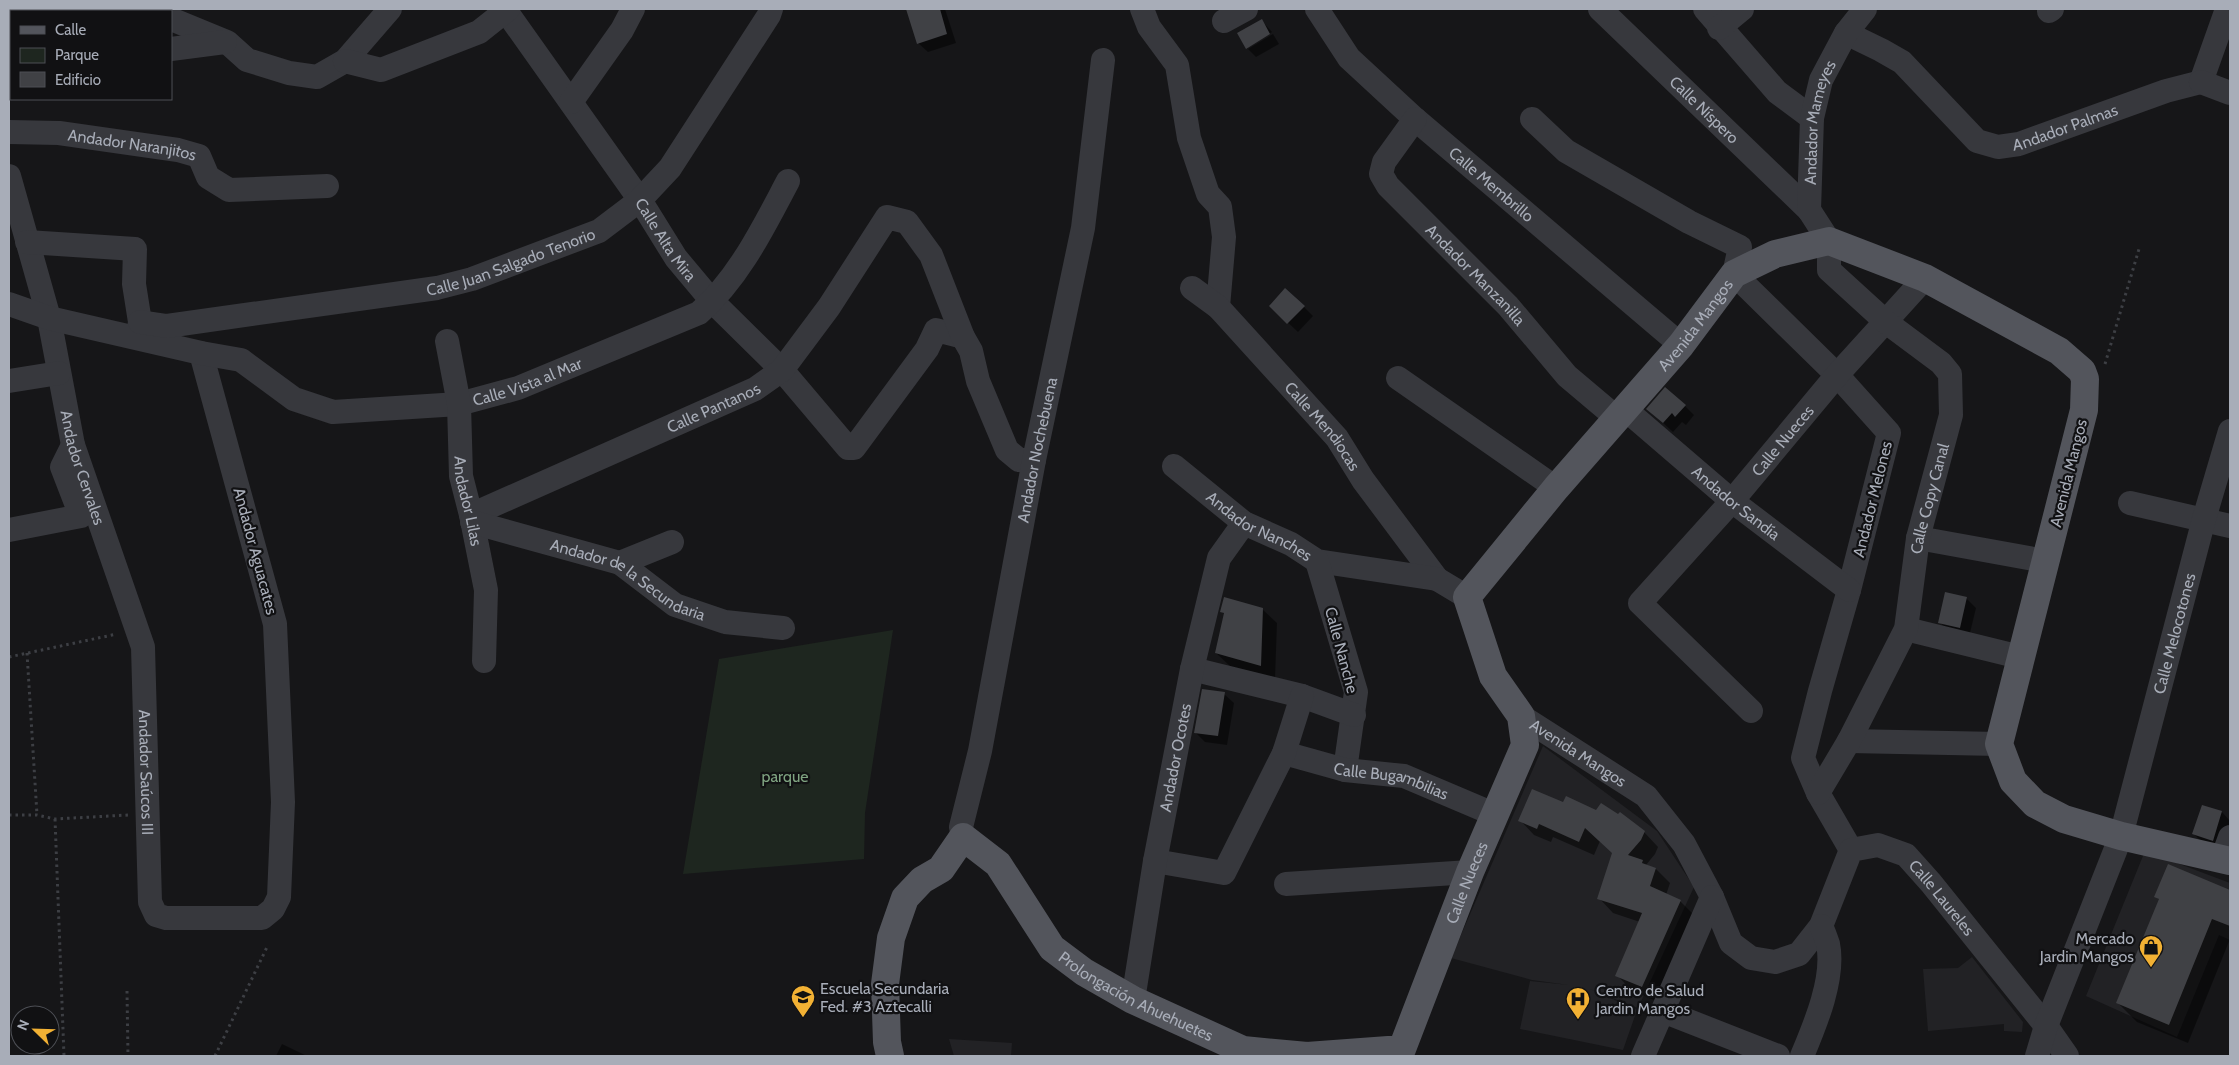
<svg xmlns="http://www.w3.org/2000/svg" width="2239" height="1065" font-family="Cabin,sans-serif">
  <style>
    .built { fill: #222225 }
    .green { fill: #1e261f }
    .shadow { fill: #0007 }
    .building { fill: #404145 }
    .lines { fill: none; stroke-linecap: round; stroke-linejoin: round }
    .path { stroke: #3d3f44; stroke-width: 3; stroke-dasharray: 2.5 4; stroke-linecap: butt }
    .minor { stroke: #37383d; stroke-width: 24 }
    .major { stroke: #53555c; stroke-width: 28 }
    .labels { text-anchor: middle; stroke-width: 4.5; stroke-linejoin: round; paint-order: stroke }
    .street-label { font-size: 16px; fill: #a8adb8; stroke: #111113 }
    .park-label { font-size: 16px; fill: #7fa381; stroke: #111113 }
    .poi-label { font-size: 16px; fill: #a8adb8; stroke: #111113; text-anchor: start }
  </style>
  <rect width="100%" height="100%" fill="#161618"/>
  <path class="built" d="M1543 746 1657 831 1694 887 1638 1008 1590 989 1637 1010 1623 1050 1520 1029 1530 981 1569 985 1532 980 1451 958Z
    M2145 851 2230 883V940L2219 935 2177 1037 2086 996Z
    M1972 957 2023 1022 2022 1032 2004 1031V1024L1928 1031 1923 969 1958 968Z
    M949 1039 1012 1043 1011 1056H954Z"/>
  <path class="green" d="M893 630 865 813 864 859 683 874 719 659Z"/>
  <path class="shadow" d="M907 9H945L956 43 928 52 918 43Z
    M1262 21 1272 32 1248 46V49L1239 34Z
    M1273 34 1279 44 1256 57 1248 49Z
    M1270 306 1304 307 1313 316 1298 332Z
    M1685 406 1694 415 1686 425 1682 422 1673 432 1648 409Z
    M1966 598 1976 608 1969 637 1949 632 1940 622Z
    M1262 609 1277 623 1275 679 1231 667 1216 653 1225 615 1222 611Z
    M1224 694 1234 703 1227 745 1205 742 1195 732Z
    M1564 804 1644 832 1658 847 1655 854 1646 865 1656 869 1670 883 1666 895 1680 901 1694 915 1656 1001 1631 990 1617 975 1640 922 1613 913 1599 898 1614 853 1600 841 1594 855 1553 837 1551 842 1534 835 1520 820Z
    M2222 812 2230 821 2222 849 2203 843 2193 833Z
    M2168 866 2230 891V939L2188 1043 2137 1022 2118 1003 2160 900 2156 897Z
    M282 1044 307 1056H276Z"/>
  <path class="building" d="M906 9H940L947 34 917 44Z
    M1262 19 1270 34 1246 49 1237 33Z
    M1285 288 1305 306 1287 324 1269 306Z
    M1665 387 1686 405 1675 417 1672 413 1663 423 1646 409Z
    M1945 592 1967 597 1960 628 1938 623Z
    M1224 597 1263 608 1261 666 1215 653 1224 613 1220 612Z
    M1202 689 1225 692 1218 736 1194 733Z
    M1532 789 1563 802 1566 796 1596 810 1601 803 1618 814 1620 812 1645 831 1641 840 1628 855 1643 860 1642 863 1656 868 1650 886 1681 900 1642 987 1615 976 1642 913 1597 899 1612 853 1585 828 1579 842 1539 824 1537 829 1518 821Z
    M2202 805 2222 811 2213 841 2192 834Z
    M2168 864 2230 890V926L2212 919 2169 1025 2116 1003 2159 899 2154 897Z"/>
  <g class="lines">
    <path class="path" d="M2105 364 2139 249
      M27 653 37 815
      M9 657 117 634
      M9 815H37L55 819 128 815
      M55 819 64 1056
      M127 991 128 1056
      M215 1056 268 945"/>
    <g class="minor">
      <path d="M145 9 151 11"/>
      <path d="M1142 9 1149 27 1177 65 1189 138 1208 194 1220 207 1224 237 1218 307"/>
      <path id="s1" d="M1317 9 1349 58 1415 119 1681 345"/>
      <path id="s2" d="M1600 9 1809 210"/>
      <path d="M1705 9 1777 92 1812 118"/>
      <path id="s3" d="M506 11 640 200 676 258 712 301 782 370 848 448H854L927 349 936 330 963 337"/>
      <path d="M2049 11 2052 9"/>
      <path d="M171 19 227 42 247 60 289 73 317 77 345 61 390 9"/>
      <path d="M1224 21 1246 9"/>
      <path d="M1719 28 1742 9"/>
      <path id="s4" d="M1846 33 1881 50 1902 62 1977 141 1998 147 2019 144 2166 91 2201 82"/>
      <path d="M171 49 225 42"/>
      <path d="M9 54H11"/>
      <path d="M345 61 381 70 479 32 508 9"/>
      <path d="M2201 82 2227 9"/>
      <path d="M2201 82 2230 93"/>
      <path d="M571 102 622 30 633 9"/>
      <path id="s5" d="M1415 119 1384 162 1381 174 1388 186 1508 306 1567 376 1618 419"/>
      <path d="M1532 119 1566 151 1689 222 1740 247 1734 274 1837 375 1889 433 1849 590 1820 691 1803 758 1818 793 1851 850"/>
      <path id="s6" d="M9 132 59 133 178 150 199 156 208 177 229 190 327 186"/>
      <path id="s7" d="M9 176 49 318 73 445 143 647 150 902 156 915 166 918H262L273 909 279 897 283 802 275 624 201 353"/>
      <path d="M27 242 135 249 134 284 140 322 138 336"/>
      <path id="s8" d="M1192 288 1218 307 1337 438 1363 480 1437 579"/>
      <path id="s9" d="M9 304 49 318 201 353 241 360 294 399 333 412 459 404 518 388 699 313C739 278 763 228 788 181"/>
      <path id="s10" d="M140 322 167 326 437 288 472 279 599 231 640 200 670 168 769 15 771 9"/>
      <path id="s11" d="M447 341 459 404 461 476 471 515 486 590 484 661"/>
      <path d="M1398 378 1556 488"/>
      <path d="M9 381 59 373"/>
      <path id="s12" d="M1626 410 1732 501 1849 590"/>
      <path id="s13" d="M1174 466 1244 523 1291 544 1317 561 1437 579 1467 597"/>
      <path d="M2130 503 2230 526"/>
      <path id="s14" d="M471 515 755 389 782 370 829 307 887 217 907 222 931 255 963 337 971 351 978 381 1007 450 1019 460H1034"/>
      <path id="s15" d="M472 522 620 563 675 605 725 622 783 628"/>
      <path d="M9 530 81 516 62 467 73 445"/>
      <path d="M1918 538 2045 561"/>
      <path d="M1317 561 1356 692 1345 770"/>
      <path d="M620 563 672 542"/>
      <path d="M1906 629 2020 657"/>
      <path d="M1192 669 1302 696 1354 715"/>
      <path id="s16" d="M1751 711 1640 603 1732 501 1837 375 1925 278"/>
      <path id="s17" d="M1521 716 1646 796 1684 844 1712 897 1731 943 1751 958 1775 962 1799 954 1821 926 1851 850 1878 845 1906 855 1931 883 2046 1026 2067 1056"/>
      <path d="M1849 741 1999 744"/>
      <path id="s18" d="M1284 753 1345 770 1404 776 1496 815"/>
      <path id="s19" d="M1818 793 1849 741 1906 629 1918 538 1951 415 1950 374 1941 363 1886 322 1829 270V241L1809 210 1812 118 1821 80 1846 33 1865 9"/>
      <path id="s20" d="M963 837 961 827 980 751 1034 460 1083 228 1103 60"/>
      <path d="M2222 859 2230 837"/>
      <path d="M1155 861 1224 873 1284 753 1302 696"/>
      <path d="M1286 884 1470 872"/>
      <path id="s21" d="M1133 1000 1155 861 1192 669 1219 558 1244 523"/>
      <path d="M1663 1011 1778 1056"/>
      <path d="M1643 1056 1712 897"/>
      <path d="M1802 1056C1815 1025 1835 978 1828 944 1826 938 1824 932 1821 926"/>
      <path id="s22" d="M2037 1056 2046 1026 2121 836 2204 519 2230 431"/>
    </g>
    <path class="major" id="s23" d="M890 1056 887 1042 885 984 891 938 905 898 922 880 941 869 963 837 998 864 1052 948 1084 972 1133 1000 1243 1050 1307 1056 1402 1049 1470 872 1525 745 1521 716 1493 676 1467 597 1556 488 1681 345 1734 274 1775 254 1829 241 1925 278 2059 351 2082 371 2085 379 2084 410 1999 744 2013 781 2035 804 2064 819 2121 836 2230 861"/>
  </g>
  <defs>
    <g id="shop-pin" transform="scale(1.25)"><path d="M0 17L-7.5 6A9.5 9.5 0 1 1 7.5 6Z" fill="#f2b134" stroke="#111113"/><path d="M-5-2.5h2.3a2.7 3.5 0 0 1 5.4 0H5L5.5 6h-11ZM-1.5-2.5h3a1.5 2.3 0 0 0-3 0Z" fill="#111"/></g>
    <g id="school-pin" transform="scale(1.25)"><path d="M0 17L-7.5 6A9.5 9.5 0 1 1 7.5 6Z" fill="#f2b134" stroke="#111113"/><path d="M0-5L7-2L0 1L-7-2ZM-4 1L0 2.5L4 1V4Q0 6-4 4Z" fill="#111"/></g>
    <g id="hospital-pin" transform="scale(1.25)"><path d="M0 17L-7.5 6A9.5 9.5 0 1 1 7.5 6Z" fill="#f2b134" stroke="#111113"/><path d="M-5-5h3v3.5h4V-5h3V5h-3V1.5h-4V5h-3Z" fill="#111"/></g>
  </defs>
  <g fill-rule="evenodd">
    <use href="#shop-pin" x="2151" y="947"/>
    <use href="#school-pin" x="803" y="997"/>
    <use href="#hospital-pin" x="1578" y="999"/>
  </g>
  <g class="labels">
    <g class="street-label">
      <text dy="6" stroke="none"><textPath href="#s2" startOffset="145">Calle Níspero</textPath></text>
      <text dy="6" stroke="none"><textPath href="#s19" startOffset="761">Andador Mameyes</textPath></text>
      <text dy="6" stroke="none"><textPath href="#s4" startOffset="264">Andador Palmas</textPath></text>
      <text dy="6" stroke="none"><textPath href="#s6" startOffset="124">Andador Naranjitos</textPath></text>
      <text dy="6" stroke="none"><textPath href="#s1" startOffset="249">Calle Membrillo</textPath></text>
      <text dy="6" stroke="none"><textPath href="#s3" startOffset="279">Calle Alta Mira</textPath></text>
      <text dy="6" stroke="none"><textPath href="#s10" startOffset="378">Calle Juan Salgado Tenorio</textPath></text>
      <text dy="6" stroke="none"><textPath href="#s5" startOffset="204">Andador Manzanilla</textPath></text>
      <text dy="6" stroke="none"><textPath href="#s23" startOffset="1612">Avenida Mangos</textPath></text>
      <text dy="6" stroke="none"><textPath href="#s9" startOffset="544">Calle Vista al Mar</textPath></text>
      <text dy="6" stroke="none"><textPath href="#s14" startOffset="265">Calle Pantanos</textPath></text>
      <text dy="6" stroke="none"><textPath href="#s8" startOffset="191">Calle Mendiocas</textPath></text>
      <text dy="6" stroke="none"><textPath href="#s16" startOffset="371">Calle Nueces</textPath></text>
      <text dy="6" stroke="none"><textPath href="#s20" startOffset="395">Andador Nochebuena</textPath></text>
      <text dy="6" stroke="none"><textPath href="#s7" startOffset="301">Andador Cervales</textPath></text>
      <text transform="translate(2068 473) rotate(-76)" y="6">Avenida Mangos</text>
      <text transform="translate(1872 499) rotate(-76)" y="6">Andador Melones</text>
      <text dy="6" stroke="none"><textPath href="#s19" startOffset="319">Calle Copy Canal</textPath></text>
      <text dy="6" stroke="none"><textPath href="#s11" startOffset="162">Andador Lilas</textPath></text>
      <text dy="6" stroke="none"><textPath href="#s12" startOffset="144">Andador Sandía</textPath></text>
      <text dy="6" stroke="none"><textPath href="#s13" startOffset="105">Andador Nanches</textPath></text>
      <text transform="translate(256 551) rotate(75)" y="6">Andador Aguacates</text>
      <text dy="6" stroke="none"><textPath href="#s15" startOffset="168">Andador de la Secundaria</textPath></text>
      <text dy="6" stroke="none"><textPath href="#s22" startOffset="445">Calle Melocotones</textPath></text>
      <text transform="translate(1342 650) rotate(75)" y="6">Calle Nanche</text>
      <text dy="6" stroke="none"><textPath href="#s17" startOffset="68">Avenida Mangos</textPath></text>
      <text dy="6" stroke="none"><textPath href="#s21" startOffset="246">Andador Ocotes</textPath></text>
      <text dy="6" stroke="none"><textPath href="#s7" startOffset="616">Andador Saúcos III</textPath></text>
      <text dy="6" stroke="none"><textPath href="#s18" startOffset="111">Calle Bugambilias</textPath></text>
      <text dy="6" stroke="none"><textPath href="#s23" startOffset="946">Calle Nueces</textPath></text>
      <text dy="6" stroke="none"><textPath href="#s17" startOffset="624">Calle Laureles</textPath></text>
      <text dy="6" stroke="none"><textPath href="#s23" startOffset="488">Prolongación Ahuehuetes</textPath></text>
    </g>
    <g class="park-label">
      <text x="785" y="782">parque</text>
    </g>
    <g class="poi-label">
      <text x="2134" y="944" text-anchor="end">Mercado<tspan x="2134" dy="18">Jardin Mangos</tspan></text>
      <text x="820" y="994">Escuela Secundaria<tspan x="820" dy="18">Fed. #3 Aztecalli</tspan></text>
      <text x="1596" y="996">Centro de Salud<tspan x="1596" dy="18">Jardin Mangos</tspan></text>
    </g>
  </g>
  <rect width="2239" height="1065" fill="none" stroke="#a8adb8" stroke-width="20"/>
  <rect x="10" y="10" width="162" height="90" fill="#111113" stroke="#4d4f55"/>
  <rect x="20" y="26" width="25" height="8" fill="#53555c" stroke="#4d4f55"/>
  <text x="55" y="35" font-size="15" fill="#a8adb8">Calle</text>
  <rect x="20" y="48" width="25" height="15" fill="#1e261f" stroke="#4d4f55"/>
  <text x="55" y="60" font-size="15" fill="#a8adb8">Parque</text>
  <rect x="20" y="72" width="25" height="15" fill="#404145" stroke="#4d4f55"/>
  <text x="55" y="85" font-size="15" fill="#a8adb8">Edificio</text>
  <g transform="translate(35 1030) rotate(293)"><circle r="24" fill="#111113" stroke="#4d4f55"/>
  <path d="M0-4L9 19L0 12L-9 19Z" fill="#f2b134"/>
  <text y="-8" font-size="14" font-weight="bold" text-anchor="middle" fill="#a8adb8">N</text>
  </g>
</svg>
